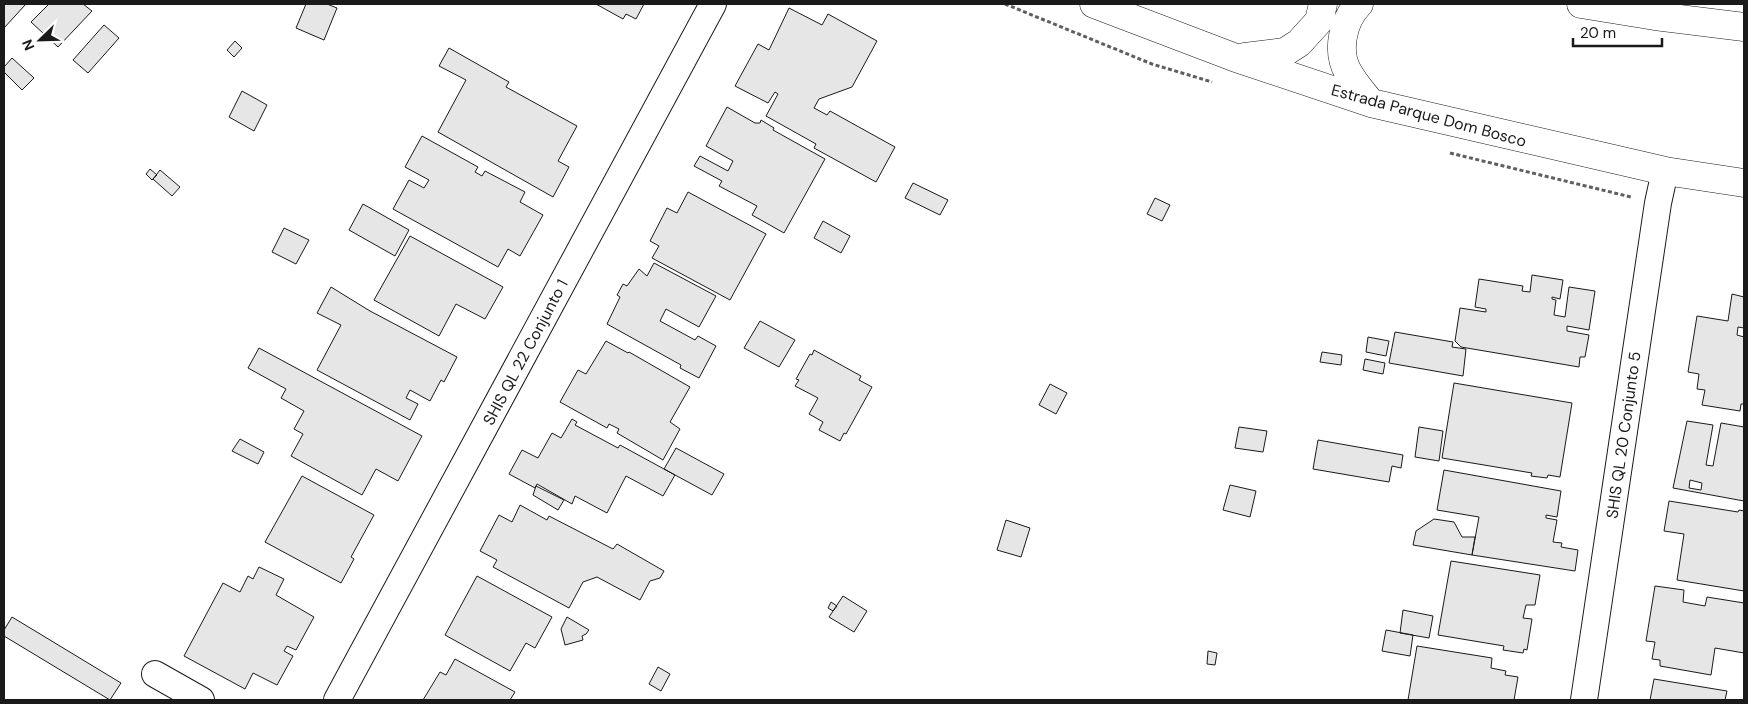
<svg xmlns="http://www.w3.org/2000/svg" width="1748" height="704" font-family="'DM Sans',sans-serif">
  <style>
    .building { fill: #e6e6e6; stroke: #1a1a1a; fill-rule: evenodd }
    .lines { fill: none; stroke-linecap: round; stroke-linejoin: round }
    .street-casing { stroke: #1a1a1a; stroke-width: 28 }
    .primary-casing { stroke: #1a1a1a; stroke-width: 29 }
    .path { stroke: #5f5f5f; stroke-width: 3; stroke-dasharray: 4 2.5; stroke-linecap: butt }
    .street { stroke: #fff; stroke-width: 26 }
    .primary { stroke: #fff; stroke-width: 28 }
    .labels { text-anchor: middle; stroke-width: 4; stroke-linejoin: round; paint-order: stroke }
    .street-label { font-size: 16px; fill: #1a1a1a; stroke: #fff }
  </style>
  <rect width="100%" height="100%" fill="#fff"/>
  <path class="building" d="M4 4H26L4 28Z
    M49 4H83L92 11 58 47 31 22Z
    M306 4H327L337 8 324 40 296 28Z
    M596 4H644L636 19 626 14 623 19Z
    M789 8 822 25 828 14 877 41 852 87 819 99 814 108 827 115 830 111 895 147 876 182 814 148 816 144 766 116 778 94 775 92 768 103 735 86 758 44 769 50Z
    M104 25 119 38 88 73 73 60Z
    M235 41 242 48 234 57 227 50Z
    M449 48 509 82 506 87 577 126 558 161 569 167 553 197 438 132 466 80 439 66Z
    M12 58 34 78 22 90 4 72V67Z
    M242 91 267 105 254 131 229 117Z
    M727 107 755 123H760L761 120 774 128 773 130 825 159 784 233 752 215 757 206 719 186 722 181 694 166 700 156 728 171 733 161 706 146Z
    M422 136 478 167 475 172 482 176 485 171 525 192 520 202 543 215 520 256 508 249 498 267 393 209 409 180 424 188 429 180 405 167Z
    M150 169 157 175 152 180 146 174Z
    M160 170 180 187 172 196 153 179Z
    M913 183 948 200 940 215 905 198Z
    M688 192 766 234 730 300 652 258 659 246 650 241 667 208 677 213Z
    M1155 198 1170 205 1162 221 1147 214Z
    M363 204 409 230 395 256 349 230Z
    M823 221 850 236 841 253 814 238Z
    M284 228 309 240 296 264 272 252Z
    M410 236 503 287 485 319 456 304 439 336 374 300Z
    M654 263 716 296 699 327 666 309 660 321 695 340 698 336 716 346 699 378 680 368 681 365 607 324 620 297 617 295 623 284 627 286 639 269 647 276Z
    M1532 275 1563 280 1560 299 1552 297V299L1556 300 1554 315 1565 317 1569 287 1595 291 1589 330 1567 326V331L1589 335 1585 357H1580L1579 367 1461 347 1455 341 1460 308 1486 312V309L1475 307 1479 279 1523 286 1522 291 1530 292Z
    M331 287 370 311 457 357 444 382 441 380 430 401 410 390 406 398 418 404 410 420 317 370 341 325 317 313Z
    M1732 294 1744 297V328L1738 327 1737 335 1744 337V404H1741L1740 411 1702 405 1705 390 1697 389 1699 374 1688 372 1697 316 1728 321Z
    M760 321 795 340 779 367 744 348Z
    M1395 332 1453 342 1452 347 1466 349 1463 376 1389 363Z
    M1368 337 1389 341 1386 356 1366 352Z
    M606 341 628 353 629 352 690 387 670 422 680 429 663 460 617 433 619 429 609 424 607 428 560 402 578 370 586 374Z
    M259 348 422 436 398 481 376 469 362 495 291 456 303 434 294 429 304 411 281 398 286 389 248 368Z
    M814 350 861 376 859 380 872 387 846 434 844 433 840 441 819 430 823 422 809 414 818 398 795 386 799 380 796 379 810 354 812 355Z
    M1322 352 1342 355 1341 365 1320 362Z
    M1365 359 1385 363 1383 374 1363 370Z
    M1454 383 1572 403 1560 477 1548 475 1547 478 1531 476 1532 473 1442 458Z
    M1050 384 1067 393 1056 414 1039 405Z
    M572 419 577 422 575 425 618 448 620 445 675 475 663 496 626 476 607 513 575 496 572 504 537 484 535 488 509 474 522 450 538 458 552 433 561 438Z
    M1687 421 1713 425 1706 465 1713 466 1721 423 1744 427V501L1673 488ZM1690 480 1702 483 1701 490 1689 488Z
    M1239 427 1267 431 1263 452 1235 448Z
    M1419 427 1443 431 1439 461 1415 457Z
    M240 439 264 452 258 464 232 451Z
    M1318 440 1403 455 1401 468 1392 466 1389 482 1313 469Z
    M676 448 724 474 712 495 664 469Z
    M1444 470 1561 491 1557 517 1546 515V518L1557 520 1553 542 1562 543 1561 547 1578 550 1575 571 1472 555 1479 517 1437 510Z
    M302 476 374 515 351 557 354 559 341 583 265 542Z
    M1230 485 1256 491 1250 517 1223 510Z
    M536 486 564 500 558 510 533 495Z
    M1669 501 1738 512 1739 510 1744 511V591L1677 580 1684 534 1664 531Z
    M520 505 547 520 549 516 613 549 617 544 664 571 660 578 650 581 640 600 597 577 583 582 569 608 493 567 497 560 480 551 499 515 512 522Z
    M1434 519 1454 522 1462 537H1475L1472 555 1413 545 1416 531Z
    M1006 520 1030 528 1021 557 997 550Z
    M1451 561 1540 575 1535 605H1526L1523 618 1532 619 1527 650 1524 649 1523 653 1503 650 1504 646 1438 635Z
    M259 567 284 579 276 595 314 617 296 650 287 646 284 651 293 656 277 685 253 673 245 689 184 656 223 583 240 592 248 576 253 579Z
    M477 576 552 617 535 648 526 643 510 671 445 635Z
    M1655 586 1684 590 1683 602 1705 606 1707 597 1744 603V653L1715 648 1711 675 1660 666V660L1652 659 1655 642 1646 641Z
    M843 596 867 611 854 632 829 617Z
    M831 602 837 606 833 611 828 608Z
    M1403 610 1433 616 1429 638 1400 633Z
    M12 617 121 683 110 700 4 636V630Z
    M567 617 589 630 586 634 582 636 583 640 565 645 561 629Z
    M1386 630 1413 635 1410 656 1382 651Z
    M1417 646 1492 658 1491 668 1506 671 1505 675 1518 677 1514 700H1408Z
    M1208 651 1217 653 1215 665 1207 664Z
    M455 659 515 692 510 700H423L440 672 446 675Z
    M658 667 670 674 661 691 649 684Z
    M1654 679 1727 691 1725 700H1650Z"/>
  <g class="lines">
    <g class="street-casing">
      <path id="street" d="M155 674 201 700
        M337 700 713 4
        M1584 700 1658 203 1665 171"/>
    </g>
    <g class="primary-casing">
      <path id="primary" d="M1094 4 1236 58 1371 103 1665 171 1744 183
        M1359 4C1343 20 1336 51 1348 72 1354 83 1363 93 1371 103
        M1581 4 1655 16 1744 27
        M1245 57 1285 52 1299 43 1319 21 1323 4"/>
    </g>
    <path class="path" d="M1005 4 1152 64 1212 82
      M1450 153 1631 197"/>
    <use href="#street" class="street"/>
    <use href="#primary" class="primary"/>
  </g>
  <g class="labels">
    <g class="street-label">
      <text transform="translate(1429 115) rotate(15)" y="6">Estrada Parque Dom Bosco</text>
      <text transform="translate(525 352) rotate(-62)" y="6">SHIS QL 22 Conjunto 1</text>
      <text transform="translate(1623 435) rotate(-82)" y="6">SHIS QL 20 Conjunto 5</text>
    </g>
  </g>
  <rect width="1748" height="704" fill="none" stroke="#1a1a1a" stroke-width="10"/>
  <g transform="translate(40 40) rotate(247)" stroke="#ffffff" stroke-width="4" paint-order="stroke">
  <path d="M0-4L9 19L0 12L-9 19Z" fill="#1a1a1a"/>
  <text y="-8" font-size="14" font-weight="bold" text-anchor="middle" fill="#1a1a1a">N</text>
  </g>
  <path d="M1573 38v8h89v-8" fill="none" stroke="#1a1a1a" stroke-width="2.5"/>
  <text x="1580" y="38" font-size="15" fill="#1a1a1a" stroke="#ffffff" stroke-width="4" paint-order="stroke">20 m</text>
</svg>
